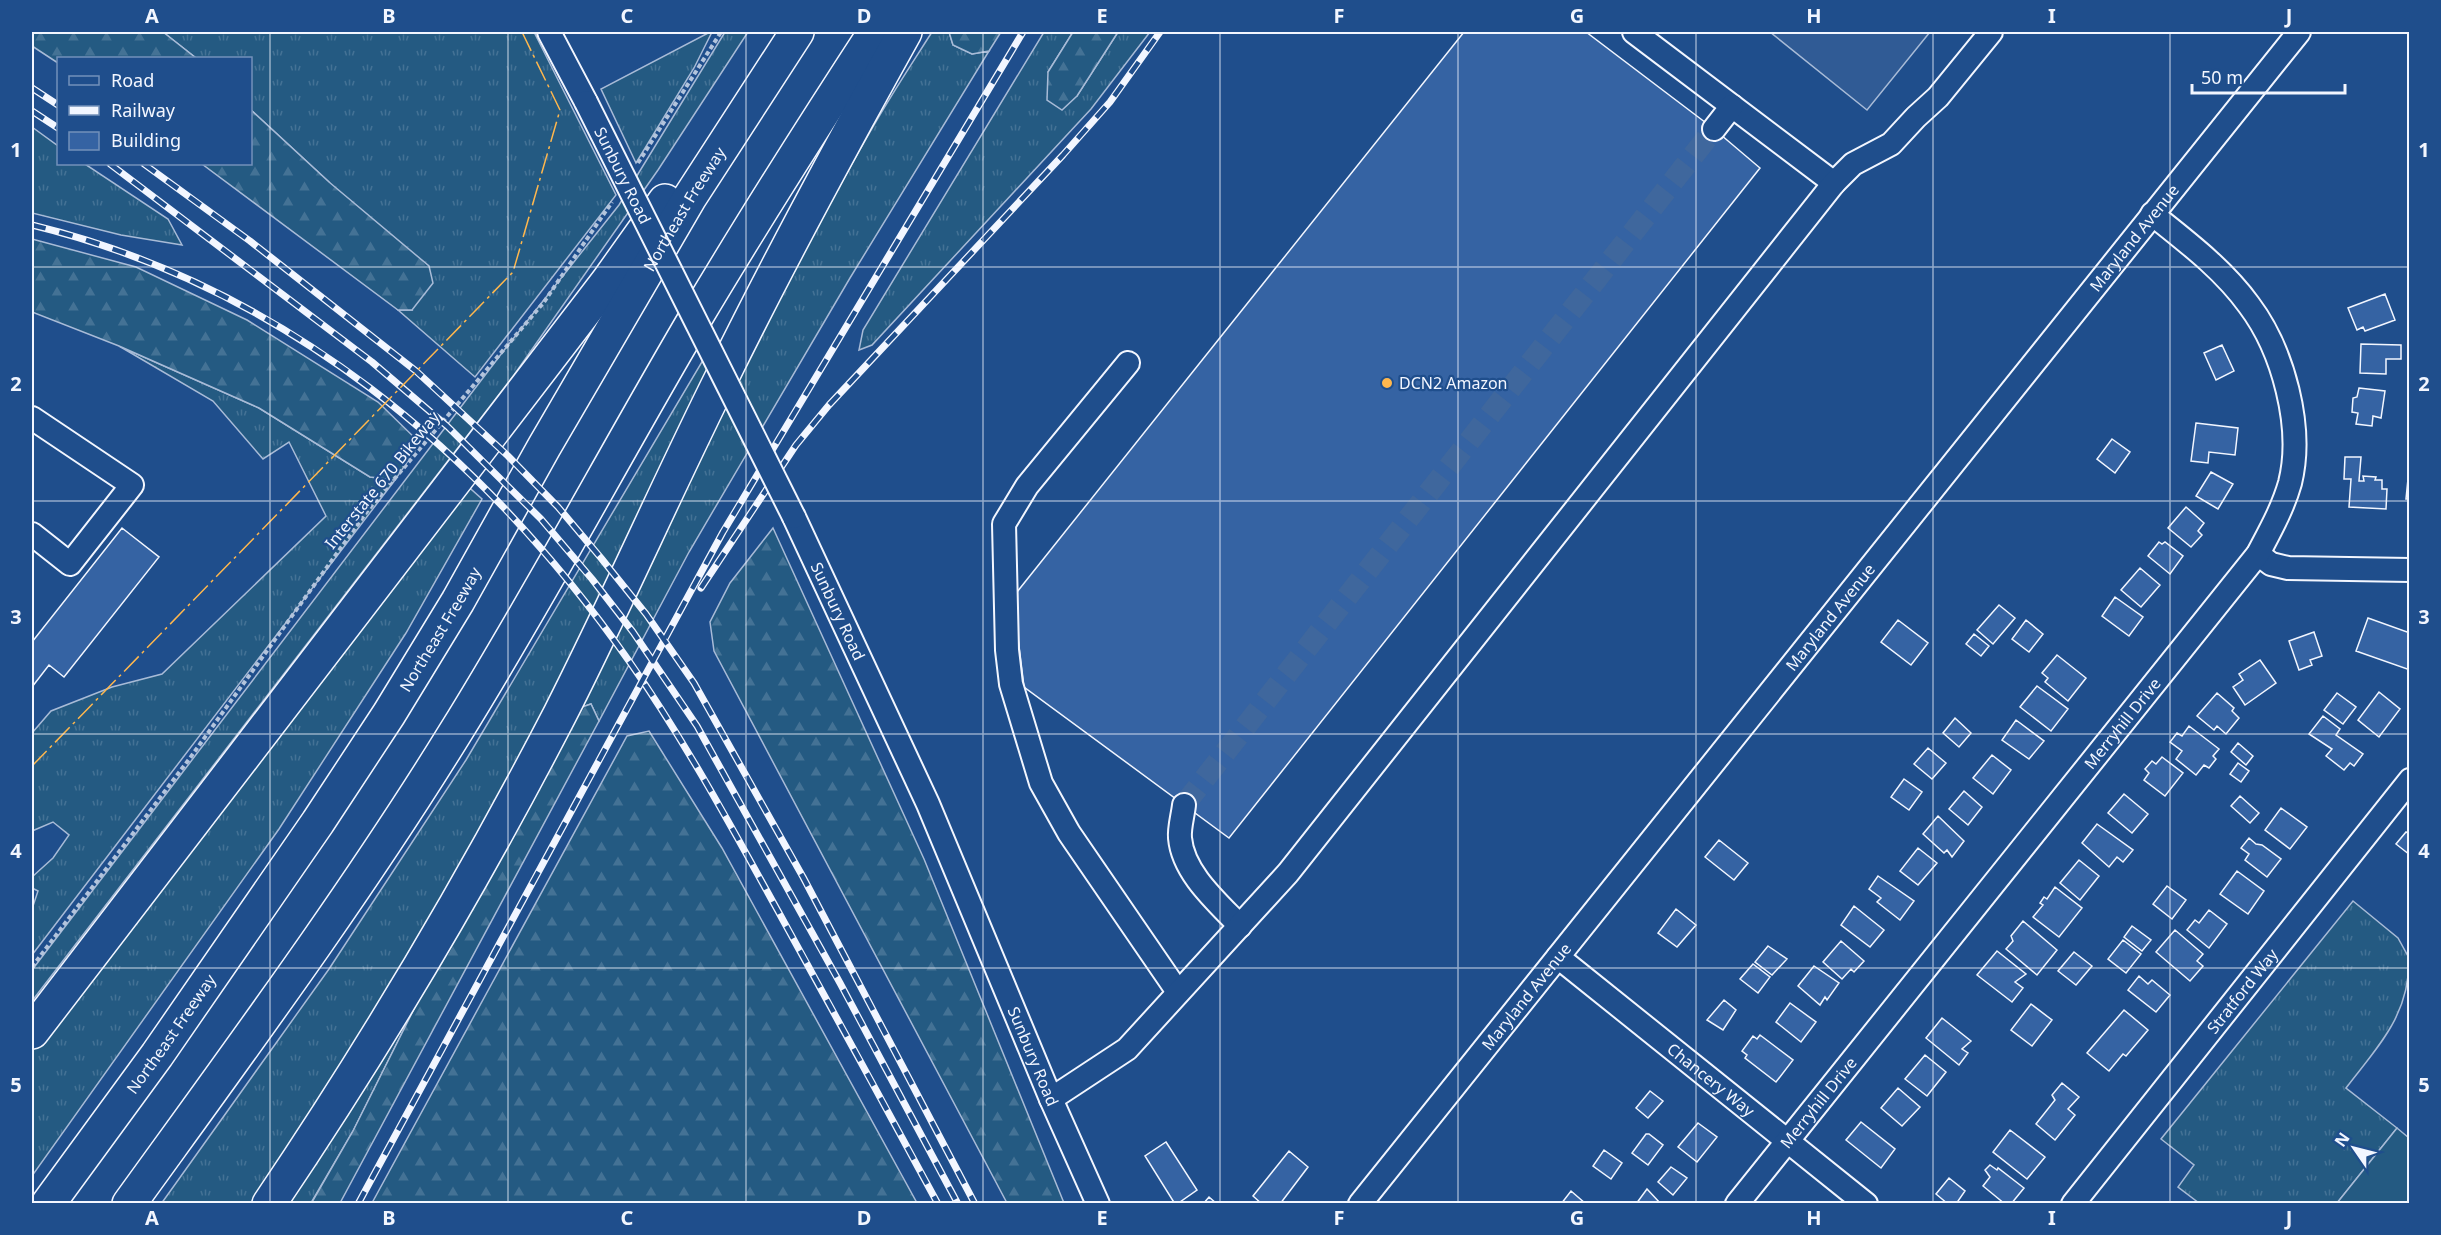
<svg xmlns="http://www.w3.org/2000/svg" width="2441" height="1235" font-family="'Noto Sans',sans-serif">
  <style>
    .grass { fill: url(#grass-tufts); stroke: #a8bbd7; stroke-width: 1.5 }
    .forest { fill: url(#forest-firs); stroke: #a8bbd7; stroke-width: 1.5 }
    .pitch { fill: #245a82; stroke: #a8bbd7; stroke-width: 1.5 }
    .parking { fill: #305b95; stroke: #a8bbd7; stroke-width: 1.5 }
    .building { fill: #3563a3; stroke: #f2f6ff; stroke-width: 1.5 }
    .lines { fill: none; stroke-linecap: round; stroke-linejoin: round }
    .minor-tunnel { stroke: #3f679d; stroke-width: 22; stroke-dasharray: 22 11; stroke-linecap: butt }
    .minor-casing { stroke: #f2f6ff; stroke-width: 26 }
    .highway-casing { stroke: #f2f6ff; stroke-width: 36 }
    .path { stroke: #b3c4dc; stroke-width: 4; stroke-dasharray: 4.5 3; stroke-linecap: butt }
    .minor { stroke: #1f4e8c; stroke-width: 22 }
    .highway { stroke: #1f4e8c; stroke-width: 33 }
    .rail-casing { stroke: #f2f6ff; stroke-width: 7 }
    .rail { stroke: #1f4e8c; stroke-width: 4.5; stroke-dasharray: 14; stroke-linecap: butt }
    .minor-bridge-casing { stroke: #f2f6ff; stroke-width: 26; stroke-linecap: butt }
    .minor-bridge { stroke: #1f4e8c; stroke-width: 22 }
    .power { stroke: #ffb74d; stroke-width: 1.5; stroke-dasharray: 21 4.5 3 4.5; stroke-linecap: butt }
    .grid { fill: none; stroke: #f2f6ff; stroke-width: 1.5; stroke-opacity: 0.55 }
    .poi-dot { fill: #ffb74d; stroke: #1f4e8c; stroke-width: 2 }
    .labels { text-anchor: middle; stroke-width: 4.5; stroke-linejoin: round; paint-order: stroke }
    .street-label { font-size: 16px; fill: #f2f6ff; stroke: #1f4e8c }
    .poi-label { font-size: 16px; fill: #f2f6ff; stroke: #1f4e8c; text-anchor: start }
    .neatline { fill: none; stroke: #f2f6ff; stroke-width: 2 }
    .grid-label { font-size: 20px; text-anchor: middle; font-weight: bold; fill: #f2f6ff }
  </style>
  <defs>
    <pattern id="grass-tufts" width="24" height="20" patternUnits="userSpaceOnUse" patternTransform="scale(1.5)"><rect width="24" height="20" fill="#245a82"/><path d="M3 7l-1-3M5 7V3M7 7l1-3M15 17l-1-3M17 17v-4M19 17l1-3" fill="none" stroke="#447295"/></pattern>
    <pattern id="forest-firs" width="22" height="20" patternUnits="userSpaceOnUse" patternTransform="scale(1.5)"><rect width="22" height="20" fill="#245a82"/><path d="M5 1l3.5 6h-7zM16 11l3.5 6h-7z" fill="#447295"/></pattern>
  </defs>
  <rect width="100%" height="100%" fill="#1f4e8c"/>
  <path class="grass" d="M163 32H534L616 195 475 377 398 310H412L329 182 251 110 250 58H196Z
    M710 32H712L694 68 636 163 601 89Z
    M725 32H748L658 170 514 375 32 1001V970L505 349 619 205Z
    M932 32H949L953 45 972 54 989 51 850 278 689 552 599 721 591 704 576 709C670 514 763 319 870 132 889 98 911 65 932 32Z
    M1044 32H1073L1048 72 1077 96 1118 32H1150L1091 109 872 345 859 350 863 330Z
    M32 127 58 146V164H85L168 219 182 245 121 235 32 213Z
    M119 346 259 408 370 477 395 480 32 955V909L38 891 32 888V877L53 858 69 835 53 822 32 831V733L51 711 112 687 162 674 326 516 289 442 263 459 213 401Z
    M706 355 716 361C647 505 580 651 504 791 427 933 343 1070 251 1203L161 1204 329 969 466 760Z
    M463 482 482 499 406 633 279 829 32 1176V1050Z
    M2353 901 2398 938 2409 958C2410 1015 2378 1046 2346 1088L2397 1128 2337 1203H2199L2178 1187 2194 1165 2161 1139Z
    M423 991 353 1131 311 1203 289 1204Z"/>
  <path class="forest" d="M32 32H163L196 58H58V63L32 46Z
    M949 32H1001L989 51 972 54 953 45Z
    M1073 32H1118L1077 96 1062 110 1047 100 1048 72Z
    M251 110 329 182 429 266 433 283 412 310H398L202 164H250Z
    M32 239 136 267 247 320 378 402 420 443 395 480 370 477 259 408 119 346 32 312Z
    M773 528 924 859 1064 1203H1007L714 651 710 622 730 583Z
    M591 704 599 721 340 1203 311 1204 353 1131 423 991 576 709Z
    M649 731 722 848 917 1203H372L627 736Z"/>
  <path class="pitch" d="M2397 1128 2409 1138V1203H2337Z"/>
  <path class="parking" d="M1770 32H1930L1867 110Z"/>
  <path class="building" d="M1464 32H1586L1714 129 1760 168 1229 838 1024 687 1013 597Z
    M2385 294 2395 320 2365 331 2363 327 2357 330 2348 308Z
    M2361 344 2401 345V359H2386V374L2360 373Z
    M2222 345 2234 371 2216 380 2204 353Z
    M2359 388 2385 391 2381 418 2373 416 2372 426 2356 424 2358 413 2352 412 2353 398 2357 397Z
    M2196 423 2238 428 2235 455 2209 452 2208 463 2191 461Z
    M2112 439 2130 452 2115 473 2097 459Z
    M2345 457H2361L2359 481H2364L2363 476 2376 477 2375 480H2382V489H2387L2386 509 2349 507 2351 479H2344Z
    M2211 472 2233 484 2218 509 2196 496Z
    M2408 479 2410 480V499H2406Z
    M2186 507 2204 523 2198 531 2202 535 2191 547 2168 528Z
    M122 528 159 557 64 677 49 665 32 687V642Z
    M2159 542 2162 544 2165 542 2183 556 2170 574 2148 556Z
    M2140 568 2160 585 2141 607 2121 590Z
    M2115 597 2143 617 2129 636 2102 616Z
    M1999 605 2015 618 1993 644 1977 630Z
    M2368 618 2410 633V670L2356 651Z
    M1898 620 1928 643 1911 665 1881 642Z
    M2026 620 2043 634 2029 652 2012 639Z
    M2314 632 2322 656 2310 660 2312 665 2299 670 2289 641Z
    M1974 634 1989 646 1981 656 1966 644Z
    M2057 655 2086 678 2068 701 2045 682 2048 678 2042 673Z
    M2260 660 2276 683 2245 705 2233 687 2243 680 2239 674Z
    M2037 686 2068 709 2051 731 2020 707Z
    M2379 692 2400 709 2379 737 2358 720Z
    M2217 693 2234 708 2232 711 2239 718 2226 734 2217 726 2214 730 2197 716Z
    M2337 693 2356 707 2343 724 2324 710Z
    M2323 716 2340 729 2336 735 2363 754 2354 766 2350 763 2344 770 2326 756 2332 749 2309 734Z
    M1955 718 1971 733 1959 747 1943 733Z
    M2016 720 2044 741 2029 759 2002 740Z
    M2189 726 2219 749 2213 756 2216 759 2209 768 2204 765 2196 775 2176 759 2182 751 2170 742 2177 733 2182 736Z
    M2238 743 2253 756 2246 765 2231 752Z
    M1928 748 1946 763 1932 779 1914 764Z
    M1992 755 2011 770 1993 794 1973 778Z
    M2162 757 2183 773 2165 796 2144 780 2149 773 2145 769 2152 761 2156 764Z
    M2238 763 2249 771 2241 782 2230 774Z
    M1904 779 1922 792 1909 810 1891 797Z
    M1964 791 1982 807 1968 825 1949 809Z
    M2124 794 2148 814 2132 833 2108 813Z
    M2240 796 2259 813 2250 823 2231 806Z
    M2281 808 2307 827 2290 849 2265 830Z
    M1938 816 1964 841 1952 857 1947 850 1944 853 1923 834Z
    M2097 824 2133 850 2123 862 2117 857 2109 867 2082 843Z
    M2406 832 2410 834V855L2396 844Z
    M2249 838 2256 844 2262 845 2281 859 2267 877 2245 860 2249 854 2241 848Z
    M1719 840 1748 863 1734 880 1705 857Z
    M1918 848 1937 863 1918 885 1900 871Z
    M2079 860 2099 876 2080 900 2060 883Z
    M2237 871 2264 891 2248 914 2220 894Z
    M1878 876 1914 901 1900 920 1877 902 1881 898 1869 889Z
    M2167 886 2186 900 2172 919 2153 904Z
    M2055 887 2082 908 2059 937 2033 917 2043 905 2040 903 2044 897 2047 899Z
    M1854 906 1884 930 1870 947 1841 925Z
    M1676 909 1696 925 1677 947 1658 933Z
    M2209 910 2227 924 2209 948 2187 930 2195 920 2199 923Z
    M2023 921 2057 950 2037 975 2006 949 2013 941 2011 936Z
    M2132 926 2151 940 2142 951 2124 937Z
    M2175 930 2203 954 2197 961 2203 966 2190 981 2156 952Z
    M2123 940 2141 954 2126 973 2108 959Z
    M1841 941 1864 961 1854 972 1851 969 1842 979 1823 962Z
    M1768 946 1787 959 1772 975 1755 962Z
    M1997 951 2026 974 2015 982 2023 988 2012 1002 1977 975Z
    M2074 952 2092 966 2076 985 2058 971Z
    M1753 964 1770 977 1758 993 1740 979Z
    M1814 966 1839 983 1827 1000 1825 997 1820 1005 1798 986Z
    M2139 976 2148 984 2152 980 2170 995 2156 1012 2128 990Z
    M1724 1000 1736 1010 1723 1030 1707 1020Z
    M1790 1003 1816 1022 1801 1042 1776 1022Z
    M2031 1004 2052 1020 2032 1046 2011 1030Z
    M2124 1010 2148 1030 2126 1056 2123 1054 2109 1071 2087 1053Z
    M1942 1018 1971 1041 1962 1049 1968 1053 1959 1065 1926 1038Z
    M1760 1035 1793 1060 1776 1082 1745 1058 1747 1055 1742 1051 1753 1036 1757 1039Z
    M1925 1055 1946 1072 1927 1096 1905 1079Z
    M2062 1083 2079 1097 2068 1109 2075 1115 2055 1140 2036 1124 2055 1100 2052 1095Z
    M1898 1088 1920 1107 1902 1126 1881 1108Z
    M1650 1091 1663 1101 1648 1118 1636 1108Z
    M1861 1122 1895 1149 1881 1168 1846 1140Z
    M1698 1123 1717 1137 1697 1162 1678 1147Z
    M2010 1130 2045 1157 2027 1179 1993 1152Z
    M1646 1134H1649L1663 1145 1648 1165 1632 1153Z
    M1166 1142 1197 1190 1177 1204H1175L1145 1156Z
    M1604 1150 1622 1163 1611 1179 1593 1166Z
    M1289 1151 1308 1167 1280 1204H1262L1253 1196Z
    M1990 1165 1997 1170 1998 1168 2024 1188 2011 1204H2005L1983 1186 1990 1177 1985 1170Z
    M1671 1167 1687 1178 1673 1195 1658 1182Z
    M1949 1178 1965 1191 1956 1204H1948L1936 1194Z
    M1647 1189 1661 1204H1636Z
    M1571 1191 1586 1204H1561Z
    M1209 1197 1217 1204H1203Z"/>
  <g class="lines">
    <path class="minor-tunnel" d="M1184 805 1714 129"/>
    <g class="minor-casing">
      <g id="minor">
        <path d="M549 32 586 102"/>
        <path d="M1634 32 1834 183"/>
        <path d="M1714 129 1732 106"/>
        <path d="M1128 363 1027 486 1004 524 1007 650 1011 684 1041 783 1069 833 1178 992"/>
        <path d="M32 418 132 485 70 564 32 534"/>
        <path id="s1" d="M794 517 928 804 1051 1099 1098 1204"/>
        <path d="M2258 554 2271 564 2288 568 2410 570"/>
        <path d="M1184 805C1183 815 1179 828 1180 838 1183 873 1217 902 1240 926"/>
        <path id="s2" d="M1558 957 1866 1204"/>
        <path d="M1051 1099 1127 1049 1288 873 1834 183 1853 164 1891 144 1916 117 1938 97 1991 32"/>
        <path id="s3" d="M1360 1204 2299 32"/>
        <path id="s4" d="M1737 1204 2258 554C2270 531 2283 508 2290 483 2304 427 2283 350 2249 305 2223 269 2187 242 2152 214"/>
        <path id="s5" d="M2073 1204 2410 780"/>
      </g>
    </g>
    <g class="highway-casing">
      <g id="highway">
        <path d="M32 1032 608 281 665 201"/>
        <path id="s6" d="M48 1204 157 1055 318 822 389 714 458 601 544 447 690 197 797 32"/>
        <path d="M129 1204C241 1049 355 895 455 733 539 598 613 458 693 322 752 223 813 127 875 32"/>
        <path d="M269 1204C375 1047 473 882 560 714 617 602 667 487 723 375 780 259 842 145 905 32"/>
      </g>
    </g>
    <path class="path" d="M638 163 721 32
      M32 967 190 758 368 510 544 302 612 202"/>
    <use href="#minor" class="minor"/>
    <use href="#highway" class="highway"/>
    <g class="rail-casing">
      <path id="rail" d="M32 88 58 105
        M32 111 58 128
        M110 164 372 362 447 426 541 519 592 579 633 632 697 726 840 983 958 1204
        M144 164 250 241 416 371 508 456 558 507 601 558 646 614 694 683 803 877 975 1204
        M32 225C283 286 483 453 629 661 685 741 731 826 778 911 832 1009 885 1106 938 1204
        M701 588 796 445 829 405 1063 155 1110 102 1160 32
        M358 1204 723 532 1023 32"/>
    </g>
    <use href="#rail" class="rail"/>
    <g class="minor-bridge-casing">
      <g id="minor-bridge">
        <path id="s7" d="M586 102 794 517"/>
      </g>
    </g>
    <use href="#minor-bridge" class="minor-bridge"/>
    <path class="power" d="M32 766 513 272 560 110 522 32"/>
  </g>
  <path class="grid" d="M270 32V1204M508 32V1204M746 32V1204M983 32V1204M1220 32V1204M1458 32V1204M1696 32V1204M1933 32V1204M2170 32V1204M32 267H2410M32 501H2410M32 734H2410M32 968H2410"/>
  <circle class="poi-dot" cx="1387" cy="383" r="6"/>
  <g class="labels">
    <g class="street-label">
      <text dy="6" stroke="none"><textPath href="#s7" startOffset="82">Sunbury Road</textPath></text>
      <text dy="6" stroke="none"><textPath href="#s6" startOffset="1182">Northeast Freeway</textPath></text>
      <text dy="6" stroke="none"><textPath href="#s3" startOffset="1238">Maryland Avenue</textPath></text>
      <text transform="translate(382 480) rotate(-51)" y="6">Interstate 670 Bikeway</text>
      <text dy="6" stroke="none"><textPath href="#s1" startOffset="104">Sunbury Road</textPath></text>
      <text dy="6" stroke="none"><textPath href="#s3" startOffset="752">Maryland Avenue</textPath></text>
      <text dy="6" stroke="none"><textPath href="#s6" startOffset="696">Northeast Freeway</textPath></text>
      <text dy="6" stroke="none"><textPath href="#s4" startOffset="616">Merryhill Drive</textPath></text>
      <text dy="6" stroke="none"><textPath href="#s5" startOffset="272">Stratford Way</textPath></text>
      <text dy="6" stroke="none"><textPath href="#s3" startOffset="266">Maryland Avenue</textPath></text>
      <text dy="6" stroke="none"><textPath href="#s6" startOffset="210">Northeast Freeway</textPath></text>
      <text dy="6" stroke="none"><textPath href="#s1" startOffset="590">Sunbury Road</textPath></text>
      <text dy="6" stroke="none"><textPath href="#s2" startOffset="196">Chancery Way</textPath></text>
      <text dy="6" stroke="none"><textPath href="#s4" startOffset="130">Merryhill Drive</textPath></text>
    </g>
    <g class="poi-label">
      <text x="1399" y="389">DCN2 Amazon</text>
    </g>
  </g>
  <rect width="2441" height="1235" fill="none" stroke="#1f4e8c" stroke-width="66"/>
  <rect x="57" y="57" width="195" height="108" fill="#1f4e8c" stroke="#7391ba" stroke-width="1.5"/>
  <rect x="69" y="76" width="30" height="9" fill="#1f4e8c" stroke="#7391ba" stroke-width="1.5"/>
  <text x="111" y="87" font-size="18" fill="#f2f6ff">Road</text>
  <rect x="69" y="106" width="30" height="9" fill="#f2f6ff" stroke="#7391ba" stroke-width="1.5"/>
  <text x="111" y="117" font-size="18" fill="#f2f6ff">Railway</text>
  <rect x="69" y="132" width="30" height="18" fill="#3563a3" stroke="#7391ba" stroke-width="1.5"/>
  <text x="111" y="147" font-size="18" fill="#f2f6ff">Building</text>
  <g transform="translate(2354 1148) rotate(305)" stroke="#1f4e8c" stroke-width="4.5" paint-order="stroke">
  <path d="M0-4.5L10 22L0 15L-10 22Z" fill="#f2f6ff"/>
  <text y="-9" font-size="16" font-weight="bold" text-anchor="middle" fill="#f2f6ff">N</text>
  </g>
  <path d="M2192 84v9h153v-9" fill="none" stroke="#f2f6ff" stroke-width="3"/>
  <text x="2201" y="84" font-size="18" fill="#f2f6ff" stroke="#1f4e8c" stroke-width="4.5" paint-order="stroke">50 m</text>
  <rect x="33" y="33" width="2375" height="1169" class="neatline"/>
  <g class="grid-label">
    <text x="152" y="23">A</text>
    <text x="389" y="23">B</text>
    <text x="627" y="23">C</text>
    <text x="864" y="23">D</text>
    <text x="1102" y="23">E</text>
    <text x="1339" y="23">F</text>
    <text x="1577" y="23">G</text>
    <text x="1814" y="23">H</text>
    <text x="2052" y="23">I</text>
    <text x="2289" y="23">J</text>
    <text x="16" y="157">1</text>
    <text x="2424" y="157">1</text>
    <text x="16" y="391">2</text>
    <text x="2424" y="391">2</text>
    <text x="16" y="624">3</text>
    <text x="2424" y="624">3</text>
    <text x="16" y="858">4</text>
    <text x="2424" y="858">4</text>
    <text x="16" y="1092">5</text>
    <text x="2424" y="1092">5</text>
    <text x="152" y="1225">A</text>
    <text x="389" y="1225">B</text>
    <text x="627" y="1225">C</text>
    <text x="864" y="1225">D</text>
    <text x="1102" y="1225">E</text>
    <text x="1339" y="1225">F</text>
    <text x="1577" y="1225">G</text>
    <text x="1814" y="1225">H</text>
    <text x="2052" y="1225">I</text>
    <text x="2289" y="1225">J</text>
  </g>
</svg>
